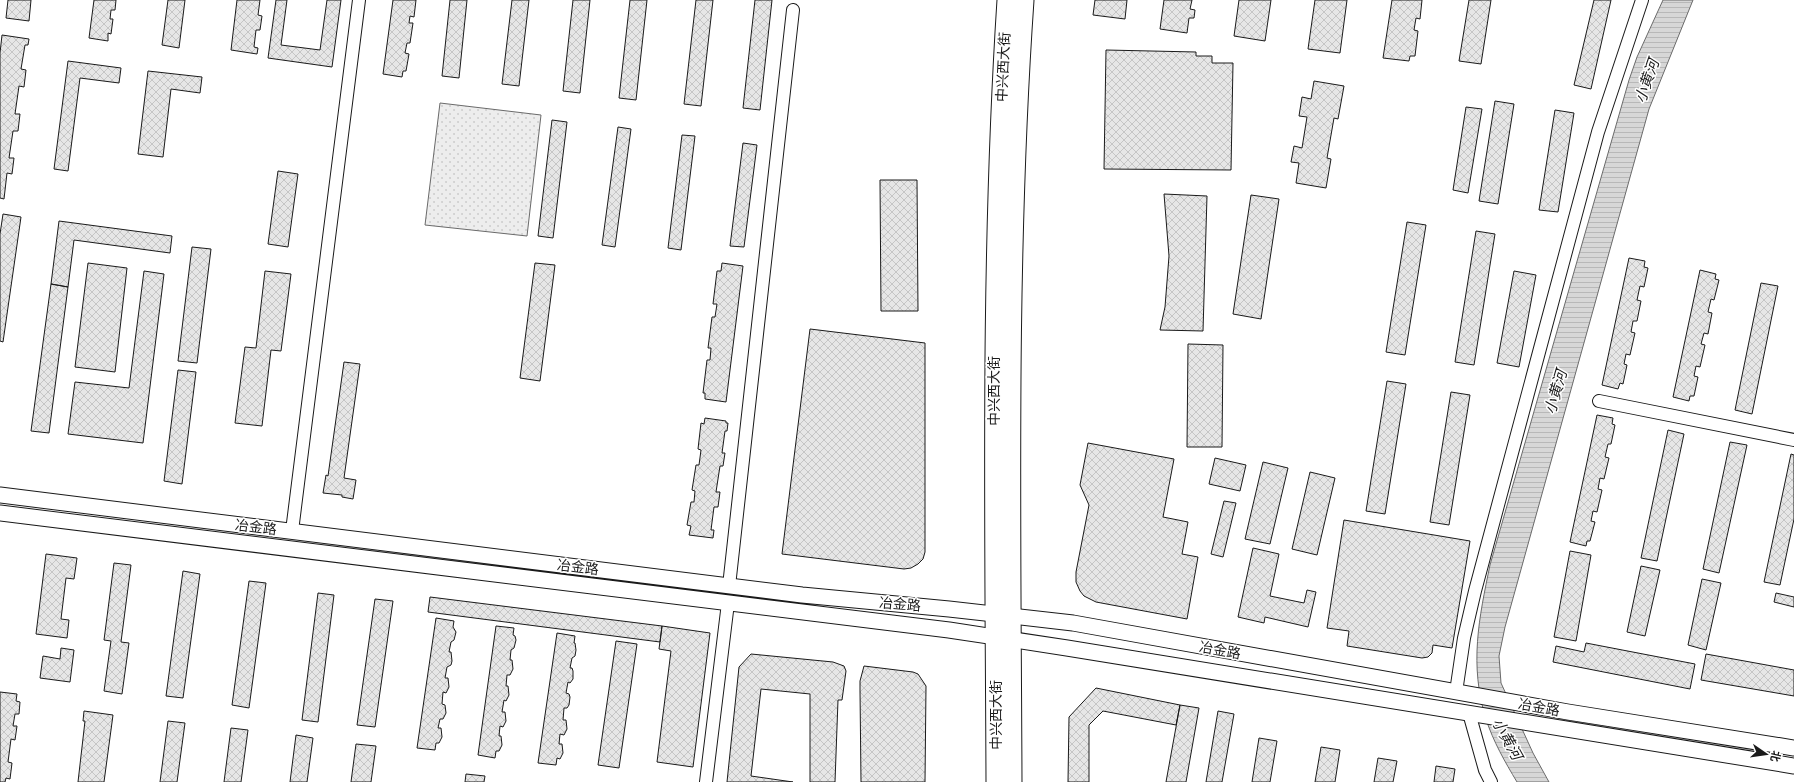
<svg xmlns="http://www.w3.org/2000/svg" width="1794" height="782" font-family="'Source Sans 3','Noto Sans SC',sans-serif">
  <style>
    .grass { fill: url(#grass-dots); stroke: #6a6a6a }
    .water { fill: url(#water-rules); stroke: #6a6a6a }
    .building { fill: url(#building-cross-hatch); stroke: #1a1a1a }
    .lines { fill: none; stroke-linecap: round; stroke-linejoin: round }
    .minor-casing { stroke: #1a1a1a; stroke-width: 14 }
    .tertiary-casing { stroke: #1a1a1a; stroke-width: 17 }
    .primary-casing { stroke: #1a1a1a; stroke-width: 21 }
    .minor { stroke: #fff; stroke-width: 12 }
    .tertiary { stroke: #fff; stroke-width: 15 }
    .primary { stroke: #fff; stroke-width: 19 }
    .labels { text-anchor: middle; stroke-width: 3; stroke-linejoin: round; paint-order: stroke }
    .street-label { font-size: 14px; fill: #1a1a1a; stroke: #fff }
    .water-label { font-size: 15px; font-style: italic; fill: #1a1a1a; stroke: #fff }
  </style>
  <defs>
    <pattern id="grass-dots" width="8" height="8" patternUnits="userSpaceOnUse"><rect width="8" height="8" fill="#ededed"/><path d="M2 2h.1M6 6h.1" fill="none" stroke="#cbcbcb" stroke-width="1.8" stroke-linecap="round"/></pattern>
    <pattern id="water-rules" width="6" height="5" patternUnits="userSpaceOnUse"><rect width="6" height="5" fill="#d7d7d7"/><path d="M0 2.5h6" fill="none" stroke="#b8b8b8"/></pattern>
    <pattern id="building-cross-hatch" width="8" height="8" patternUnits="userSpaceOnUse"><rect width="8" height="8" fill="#e6e6e6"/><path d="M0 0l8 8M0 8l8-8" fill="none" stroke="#c5c5c5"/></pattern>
  </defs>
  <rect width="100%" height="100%" fill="#fff"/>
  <path class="grass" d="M440 103 541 115 527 236 425 225Z"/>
  <path class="water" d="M1663 0H1693L1649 109 1505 627 1499 656 1501 683 1533 753 1549 782H1517C1505 762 1493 741 1486 719 1469 665 1479 618 1490 565L1629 80 1637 57Z"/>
  <path class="building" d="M8 0H31L29 21 6 18Z
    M94 0H116L115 10H111L110 19H113L111 34 108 33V41L89 38Z
    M168 0H185L179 48 162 45Z
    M237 0H260L258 15 262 16 260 30H256L254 47 258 48 257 54 231 50Z
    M276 0H287L281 45 320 50 327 0H341L332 67 268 58Z
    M393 0H416L414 17 410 16 409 23H413L410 43H407L405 53 409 54 406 71H403L402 77 383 74Z
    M450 0H467L459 78 442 76Z
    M512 0H529L519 86 502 84Z
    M573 0H590L580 93 563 91Z
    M630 0H647L636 100 619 98Z
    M696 0H713L701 106 684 104Z
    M755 0H772L760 110 743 108Z
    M1095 0H1127L1125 19 1093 15Z
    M1164 0H1192L1190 9 1195 10 1194 18H1189L1187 33 1160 29Z
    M1239 0H1271L1265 41 1234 36Z
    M1315 0H1347L1340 53 1308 49Z
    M1392 0H1422L1420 19 1416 18 1414 30 1418 31 1415 56H1410L1409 61 1383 58Z
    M1469 0H1491L1481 64 1459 61Z
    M1594 0H1611L1591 89 1574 85Z
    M2 35 29 39 28 45H25L21 69 26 70 24 87 19 86 15 114H20L18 131H13L9 158H14L12 174 7 173 4 199 0 198V53Z
    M1106 50 1196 52V56H1212V63H1233L1231 170 1104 169Z
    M68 61 121 68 119 83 80 78 68 171 54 169Z
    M148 71 202 77 200 93 171 89 163 157 138 154Z
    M1314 81 1344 86 1338 119 1334 118 1327 158 1331 159 1326 188 1296 183 1299 163 1291 162 1294 146 1302 148 1307 117 1299 116 1302 97 1311 99Z
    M1495 101 1514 104 1498 204 1479 201Z
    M1466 107 1482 109 1468 193 1453 190Z
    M1555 110 1574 113 1558 212 1539 210Z
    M552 120 567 122 553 238 538 236Z
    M618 127 631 129 615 247 602 245Z
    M682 135 695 136 681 250 668 248Z
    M743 143 757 145 744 247 730 246Z
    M278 171 298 174 288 247 268 244Z
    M880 180H917L918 311H881Z
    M1164 194 1207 196 1203 331 1160 330 1165 307 1169 256Z
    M1251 195 1279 199 1261 319 1233 314Z
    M3 214 21 217 3 342 0 341V234Z
    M59 221 172 236 170 253 74 240 68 287 51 284Z
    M1407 222 1426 225 1405 355 1386 352Z
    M1476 231 1495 234 1474 365 1455 362Z
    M192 247 211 249 197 363 178 361Z
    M1629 258 1645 261 1644 267 1648 268 1644 287 1640 286 1637 300 1641 301 1637 321H1633L1631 332 1635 333 1630 355 1626 354 1624 364 1627 365 1623 384 1620 383 1618 389 1602 385Z
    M88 263 127 268 115 372 75 367Z
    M535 263 555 265 540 381 520 378Z
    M722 263 743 266 726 402 705 399V393H703L707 360H710L711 348H708L712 317H715L717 304H713L717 271H721Z
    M1700 270 1716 274 1715 279 1719 280 1714 300 1711 299 1708 312 1712 313 1708 334 1704 333 1701 344 1705 345 1700 367 1696 366 1694 376 1698 377 1694 396H1690L1689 401 1673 397Z
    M144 271 164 274 143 443 68 434 75 382 129 388Z
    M265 271 291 274 281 351 271 350 262 426 235 423 245 347 256 348Z
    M1514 271 1536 275 1519 367 1497 363Z
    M1761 283 1778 286 1752 414 1735 410Z
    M51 284 68 287 49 433 31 431Z
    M810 329 925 343V552L923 559 918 564 911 568 904 569 782 554Z
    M1188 344 1223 345 1222 447H1187Z
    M344 362 360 364 344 478 356 480 353 499 342 497V495L323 493 326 475 328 476Z
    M178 370 196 372 182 484 164 481Z
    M1387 381 1406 384 1385 514 1366 511Z
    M1451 392 1470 395 1449 525 1430 522Z
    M1597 415 1613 418 1612 424 1615 425 1611 444H1608L1605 457 1609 458 1604 479 1600 478 1598 489 1602 490 1597 512 1593 511 1591 521 1595 522 1590 541H1587L1586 546 1570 542Z
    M705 418 726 421V423H728L727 431H725L722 453H725L723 466H720L716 492H720L718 507H714L711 530H714L713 538 689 535 691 526 687 525 691 502H694L695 491 692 490 696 465H699L701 450 698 449 701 423 704 424Z
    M1668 430 1684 434 1657 561 1641 558Z
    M1730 442 1747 445 1719 573 1703 569Z
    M1088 443 1174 459 1163 517 1188 522 1182 554 1198 557 1187 619 1096 602 1084 596 1080 591 1076 582V572L1089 505 1080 485Z
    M1791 454 1794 455V519L1780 585 1764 582Z
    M1215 458 1246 465 1240 491 1209 484Z
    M1263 462 1288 468 1270 544 1245 539Z
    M1310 472 1335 478 1317 555 1292 549Z
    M1224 501 1236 503 1223 557 1211 554Z
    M1344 520 1470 541 1452 648 1433 645 1432 653 1428 657 1422 658 1347 646 1349 631 1327 628Z
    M1253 548 1279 554 1270 596 1304 603 1307 590 1316 592 1308 627 1265 617 1264 623 1238 617Z
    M1570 551 1591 555 1576 641 1554 637Z
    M46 554 77 558 74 579 66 578 61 619 69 620 67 638 36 634Z
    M114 563 131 565 121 642 129 643 122 694 104 691 111 641 104 640Z
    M1641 566 1660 570 1645 636 1627 632Z
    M183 571 200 574 183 698 166 696Z
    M1702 579 1721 583 1706 650 1688 645Z
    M249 581 266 583 249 708 232 705Z
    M318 593 334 595 318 722 302 720Z
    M1776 593 1794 597V607L1774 602Z
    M430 597 662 626 660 642 428 612Z
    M375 599 393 601 375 727 357 725Z
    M436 618 454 621 453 627 456 632 454 640 451 642 449 652H451L452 661 451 665 447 667 445 678H448L449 687 446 693 443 692 442 704 445 705 446 713 443 719H440L438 728H441L442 737 439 743H436L435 750 417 748Z
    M496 626 514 628 513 635 515 636 516 640 514 648 511 650 510 660H512L513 669 510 675H507L506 686H508L509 695 506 701 504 700 502 712H505L506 721 503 727 500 726 499 736H501L502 745 499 751H496L495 758 478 755Z
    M662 626 710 633 693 767 657 762 671 651 659 649Z
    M557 633 575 636 574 643H575L576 650 575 656 572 658 570 668H572L573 671V679L570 683 568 682 566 693 569 694 570 697 569 705 567 708H564L563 720H566L567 729 564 735 560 734 559 744H562L563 753 560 759 557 758 556 765 538 763Z
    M616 641 637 644 619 768 598 765Z
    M1586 643 1695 664 1690 689 1553 662 1556 646 1584 652Z
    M61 648 74 650 70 682 40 678 43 656 60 659Z
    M751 654 833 662 844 666 846 671 842 700H838L835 782H810V694L761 689 751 776 793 782H727L739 667Z
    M1706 654 1794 670V696L1701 680Z
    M864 666 913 672 918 674 926 686 925 782H861L860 691V681Z
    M1096 688 1180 705 1176 725 1103 711 1089 725V782H1068L1069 717Z
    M0 692 17 694 16 701 20 702 19 714H15L13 726H17L15 740 11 739 8 762 12 763 10 779 6 778 5 782H0Z
    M1180 705 1199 708 1186 782H1166Z
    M84 711 113 715 104 782H78L85 721H83Z
    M1218 711 1234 714 1222 782H1206Z
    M168 721 185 723 177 782H160Z
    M231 728 248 730 241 782H224Z
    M296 735 313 738 307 782H290Z
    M1259 738 1277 741 1270 782H1252Z
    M356 744 376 746 371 782H351Z
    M1321 747 1340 750 1335 782H1315Z
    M1378 758 1397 761 1393 782H1374Z
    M1436 766 1455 769 1453 782H1434Z
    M466 774 485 776 484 782H465Z"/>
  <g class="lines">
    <g class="minor-casing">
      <path id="minor" d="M1599 401 1794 440
        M292 531 359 0
        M729 586 793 10
        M1456 692 1464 638 1475 591 1598 132 1642 0
        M1469 713 1485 770 1491 782
        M706 782 728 603"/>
    </g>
    <g class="tertiary-casing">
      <path id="tertiary" d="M0 495 802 595 949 609 1073 623 1568 712 1794 748
        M0 513 949 630 1067 648 1794 766"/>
    </g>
    <g class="primary-casing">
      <path id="primary" d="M996 782C995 521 990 261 1007 0
        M1012 782C1011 521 1006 260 1024 0"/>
    </g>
    <use href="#minor" class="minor"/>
    <use href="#tertiary" class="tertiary"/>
    <use href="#primary" class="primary"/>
  </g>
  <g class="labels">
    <g class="street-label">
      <text transform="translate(1003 67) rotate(-87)" y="5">中兴西大街</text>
      <text transform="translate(994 391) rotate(-90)" y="5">中兴西大街</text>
      <text transform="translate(256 527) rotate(7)" y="5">冶金路</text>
      <text transform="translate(578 567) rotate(7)" y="5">冶金路</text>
      <text transform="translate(900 604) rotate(5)" y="5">冶金路</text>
      <text transform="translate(1220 650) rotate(10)" y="5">冶金路</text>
      <text transform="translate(1539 707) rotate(10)" y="5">冶金路</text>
      <text transform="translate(996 715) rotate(-90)" y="5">中兴西大街</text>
    </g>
    <g class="water-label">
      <text transform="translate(1647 81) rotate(-71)" y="5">小黄河</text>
      <text transform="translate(1556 392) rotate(-74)" y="5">小黄河</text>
      <text transform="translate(1507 739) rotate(61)" y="5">小黄河</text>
    </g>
  </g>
  <g transform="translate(1766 754) rotate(103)" stroke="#ffffff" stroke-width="3" paint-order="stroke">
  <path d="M0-3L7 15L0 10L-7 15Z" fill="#1a1a1a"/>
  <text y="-6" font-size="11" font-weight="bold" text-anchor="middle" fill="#1a1a1a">北</text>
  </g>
</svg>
